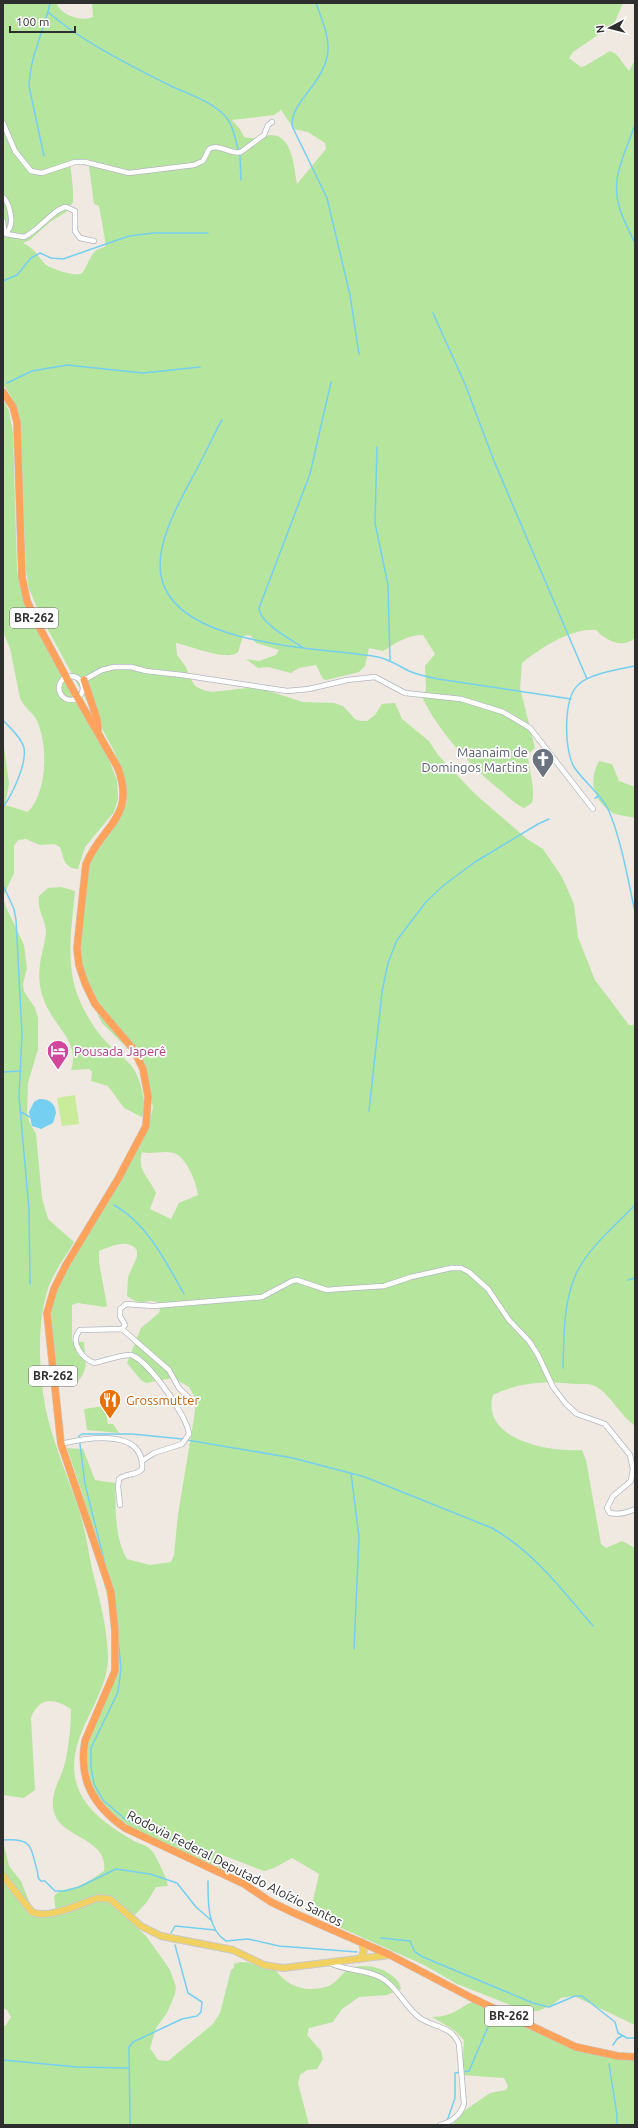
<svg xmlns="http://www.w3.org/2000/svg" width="638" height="2128" font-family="Ubuntu,sans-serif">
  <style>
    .green { fill: #b6e59e; fill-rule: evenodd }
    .pitch { fill: #c9ec9a }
    .water { fill: #75cff0 }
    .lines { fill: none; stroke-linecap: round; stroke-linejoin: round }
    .stream { stroke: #75cff0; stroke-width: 1.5 }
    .minor-casing { stroke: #b4b7c1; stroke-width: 6 }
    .major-casing { stroke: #c9c9c9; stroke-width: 8 }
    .highway-casing { stroke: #c9c9c9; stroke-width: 8 }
    .minor { stroke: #fff; stroke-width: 4.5 }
    .major { stroke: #f2d163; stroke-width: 6 }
    .highway { stroke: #ffa35c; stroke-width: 7 }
    .labels { text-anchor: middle; stroke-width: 3.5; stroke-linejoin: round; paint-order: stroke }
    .shield { fill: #fff; stroke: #6d6d6d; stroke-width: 1 }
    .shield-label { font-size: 12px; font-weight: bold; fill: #2e2e2e }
    .worship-label { font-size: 13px; fill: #5b616d; stroke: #fff; text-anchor: end }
    .hotel-label { font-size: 13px; fill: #b23c85; stroke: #fff; text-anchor: start }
    .food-label { font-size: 13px; fill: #c56008; stroke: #fff; text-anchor: start }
    .street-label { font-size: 13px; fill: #2e2e2e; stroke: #fff }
  </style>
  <rect width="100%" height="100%" fill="#efe9e1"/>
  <path class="green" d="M3 3H58L57 5C64 16 81 22 93 17L92 3H623L614 24 573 52 569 58 581 67 585 66 610 51 616 54 629 71 635 60V638C622 649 607 641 596 630 571 628 541 648 522 663L520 688 535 748 528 754C528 771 536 786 532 803L524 808C514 804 508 796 500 790 471 767 439 732 423 699L426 688 425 666 435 654 423 635C409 634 394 644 383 651L369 648 365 666 359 672 326 680 323 679 316 665 299 668 291 673 268 667 258 668 246 659 259 661 276 655 279 650 256 643 250 635 243 636 238 652C228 662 188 645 176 643L177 655 186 667 190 678 195 686 203 690 212 692 256 687 303 702 334 703 343 706 355 719 360 721H367L375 715 382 704 395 703 402 719 429 741 438 755 475 794 527 839 543 849 562 877 574 904 578 937 595 980 629 1025H635V1426C620 1415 612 1397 597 1387 591 1383 583 1384 576 1384 548 1381 519 1382 493 1395 480 1440 550 1452 582 1450L586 1460 601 1544 606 1548 622 1541 635 1548V2025L574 1996 561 1998 552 2005 538 2011H526L457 1984 424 1965 310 1914 319 1874 292 1858 274 1868 264 1871 220 1854 223 1874 119 1822 89 1793 85 1751 115 1669 111 1613 83 1496 67 1448 83 1449 95 1480 115 1483C116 1508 114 1537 127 1559L150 1565 171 1562 174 1555 178 1514 194 1418 196 1399 189 1387 173 1378 146 1383 141 1380 127 1363 141 1328 159 1313 160 1309 157 1302C144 1298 144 1308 127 1296L128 1277 137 1257V1250C127 1238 112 1246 99 1251V1262L107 1306 104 1307 78 1303 72 1305V1341L84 1342C85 1359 90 1370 76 1383L51 1375 49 1317 55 1292 147 1130 153 1108 147 1076 135 1056 102 1023 85 989 79 957 89 860 121 815 127 801 125 778 113 749 42 619 29 589 26 571 20 418 11 396 3 384ZM281 110 294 129 308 132 325 143 326 149 297 184C294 169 293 135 271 135 261 136 254 140 244 137L240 129 232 120 274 115ZM77 159H88L94 204 99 206 100 211 106 246C103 248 100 248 97 250 90 254 87 268 82 273 77 278 49 268 45 264 36 254 36 250 23 243L30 240 50 222 66 212 73 202V189L70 162ZM142 1152C151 1155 166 1149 176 1154 187 1159 197 1184 198 1195L179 1203 171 1219 150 1209 156 1193C150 1178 136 1170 142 1152Z
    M3 399 9 411 13 433 17 571 25 603 106 753 117 780 118 799 114 812 85 847 78 869C64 868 64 859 60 847L54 844 40 845 26 839 18 840 14 846V873L3 897 6 907 24 945 27 968 23 984 24 991 35 1008 38 1018V1049L28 1083 27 1112 29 1121 36 1134 42 1198 48 1219 74 1242C65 1258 52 1274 47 1292 36 1328 39 1382 48 1419 56 1450 69 1480 79 1510 85 1529 88 1549 92 1569 99 1597 107 1627 108 1656 109 1700 62 1738 77 1785 85 1811 112 1828 134 1841 140 1844 146 1845 150 1849 155 1852 168 1881 168 1886L156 1887 147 1902 132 1918 133 1924 146 1936 164 1961 170 1970 176 1987 175 1994 167 2013 156 2028 150 2048 158 2060 168 2061 213 2024 220 2013 231 1970 234 1968V1964C249 1957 260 1971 275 1969 287 1988 308 1993 329 1986 336 1983 341 1974 348 1970 358 1963 378 1966 388 1973 394 1977 400 1981 401 1989L387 1995 359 1997 342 2009 333 2022 309 2028 307 2035 321 2051 323 2059 317 2069 307 2070 300 2075 298 2083 309 2125H3V2026L6 2025 11 2017 7 2010 3 2008V1840L9 1866 21 1881 32 1909C40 1914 47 1920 56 1913L54 1896C61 1888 67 1890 76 1887 87 1883 95 1877 104 1871 109 1839 63 1838 55 1815 48 1795 60 1782 65 1763 69 1745 71 1727 71 1709 54 1698 39 1696 31 1718L35 1790 24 1798 3 1795V739L9 784 5 805 28 812C47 792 48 748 38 723 35 714 24 708 20 698L10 648 3 632Z
    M599 761 612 764 619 781 635 787V818C628 816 619 816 613 813 593 801 588 781 599 761Z
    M61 887 75 891C72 923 66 959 76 991 81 1006 91 1024 101 1036 119 1058 135 1059 142 1090 144 1100 145 1108 142 1117L124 1108 108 1086 91 1081 92 1072 89 1069 71 1070C80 1043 57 1029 46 1005 37 985 38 970 43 949 44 943 46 937 46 931 45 918 37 910 39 896L48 888Z
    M104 1406 108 1424H113L119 1433 87 1430 84 1409Z
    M480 1999 598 2053 635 2055V2125H452L464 2111 490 2093 506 2090 508 2086 504 2078 462 2075 464 2040 454 2030 432 2017C456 2017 460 2005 480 1999Z"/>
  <path class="pitch" d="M75 1095 79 1124 62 1126 57 1098Z"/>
  <path class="water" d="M39 1099C49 1099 55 1103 56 1113L53 1123 41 1129 32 1126 29 1112 34 1102Z"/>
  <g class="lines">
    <path class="stream" d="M316 3C331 43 336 58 307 93 299 104 292 112 292 126L327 198 350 295 359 354
      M48 12C81 41 131 66 171 86 188 94 208 100 222 113 232 121 235 137 238 149
      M635 124C630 141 618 164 617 181 614 203 625 223 635 243
      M44 156 29 86C30 55 44 32 50 3
      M240 156 241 180
      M3 281 17 275 31 258 40 253 51 258 63 259 129 236 154 233H208
      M433 313 465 384 494 461 587 679
      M7 383 32 371 67 365 143 373 200 367
      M222 420C215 432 210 444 204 455 188 489 154 537 161 576 175 648 322 647 378 657 389 659 399 666 409 671 418 675 428 677 438 679L571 699
      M377 447 375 523 388 585 390 661
      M304 648C292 640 259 623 259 608L310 474 331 382
      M635 666C620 669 588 674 578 685 563 699 564 750 574 767 584 782 600 793 608 809 621 838 628 880 635 912
      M3 720C10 728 22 738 24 748 27 764 12 795 3 807
      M595 798 599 796
      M3 885 14 909 16 920 22 1034 19 1096 29 1210 30 1284
      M3 1072 21 1071
      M369 1111 382 992 388 963 397 940 426 902 444 885 475 862 538 824 549 819
      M21 1112 30 1117
      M114 1205C147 1223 166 1262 184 1294
      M628 1280 635 1278
      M563 1368C564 1337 563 1303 576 1274 588 1248 615 1226 635 1205
      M187 1440 293 1458 365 1477 492 1528C534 1552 562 1590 593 1626
      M351 1473 359 1537 354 1649
      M105 1564 85 1484 79 1436 82 1434H132L183 1439
      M118 1638 121 1669 118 1692 91 1748V1767L94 1784 103 1800 125 1819 208 1856 209 1859
      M3 1840C32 1838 30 1845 37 1870 39 1876 36 1877 41 1881H45L55 1891H65L79 1887 116 1869 150 1874 177 1883 196 1907 212 1921
      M208 1881C208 1901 207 1929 226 1941L248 1939 279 1946 357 1952
      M171 1933 175 1926 215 1930
      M381 1938 410 1941 415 1952 423 1957 533 2003 549 2007 575 1996H582L615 2022 618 2033 627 2038H635
      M613 2045 617 2039 622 2036
      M3 2060 77 2067 128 2068
      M609 2064 617 2115V2125
      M447 2121 455 2098V2073L469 2071 491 2020
      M130 2125 129 2047 133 2042 182 2019 197 2016 201 2012 202 2002 188 1993 175 1945"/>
    <g class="minor-casing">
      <path id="minor" d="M3 123 15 151 31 171 42 173 75 162H85L129 173 194 165 203 161 209 149C220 143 230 155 241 152L264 135 268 125 272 122
        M3 197C10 204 16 227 5 233
        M3 221 4 231 6 234 24 237C37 232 56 207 66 207L75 211V231L80 238 94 241
        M59 688a12 12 0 1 1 24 0a12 12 0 1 1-24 0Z
        M82 681 102 670 114 667H131L146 671 182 675 287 691 309 689 347 680 375 677 405 693 461 699 503 712 530 728 593 809
        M122 1329 169 1370 179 1388 190 1399
        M61 1444C85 1438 145 1427 142 1469 136 1476 126 1473 119 1479L118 1487 120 1505
        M142 1461 154 1453 182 1444 189 1434C188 1417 147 1359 131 1355 124 1354 103 1361 94 1363 82 1358 69 1342 80 1330L122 1329 125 1325 120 1316V1309L126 1304 153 1306 262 1297 292 1281 297 1280 327 1290 338 1289 384 1286 411 1277 451 1268H461L469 1272 488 1289 509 1320 529 1341 538 1355 553 1387 566 1404 577 1414 605 1424 630 1455 633 1469 631 1481 613 1496 607 1508 610 1513C620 1515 627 1513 635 1509
        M330 1963C346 1971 364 1969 380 1977 396 1985 405 2007 420 2018 435 2028 452 2026 459 2044L464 2104C460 2116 452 2122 440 2125"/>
    </g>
    <g class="major-casing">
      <path id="major" d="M3 1876 32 1912C48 1920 82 1903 98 1898L110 1899 141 1926 161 1936 233 1950 264 1965 283 1968 390 1955
        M359 1959C365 1955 364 1949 362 1942"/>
    </g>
    <g class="highway-casing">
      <path id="highway" d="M3 392 13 407 17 422 22 577 27 601 36 621 72 688 118 768C136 818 103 824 86 864L77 948 79 965 85 983 95 1004 134 1050 143 1069 148 1096 146 1126 118 1179 66 1265 54 1289 47 1313 61 1444 111 1592 115 1631V1671L85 1741C78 1780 94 1806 125 1828L244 1884 271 1902 294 1913 390 1955 472 1998 576 2047 618 2056 635 2057
        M84 680 97 719 98 731"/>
    </g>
    <use href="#minor" class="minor"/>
    <use href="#major" class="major"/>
    <use href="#highway" class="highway"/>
  </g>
  <defs>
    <g id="church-pin" transform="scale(1.15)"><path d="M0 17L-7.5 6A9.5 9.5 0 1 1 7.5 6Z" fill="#6b7280" stroke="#fff"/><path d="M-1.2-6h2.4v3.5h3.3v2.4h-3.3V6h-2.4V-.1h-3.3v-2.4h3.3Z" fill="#fff"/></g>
    <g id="hotel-pin" transform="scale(1.15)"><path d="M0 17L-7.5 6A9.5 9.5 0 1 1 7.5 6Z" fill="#d1479c" stroke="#fff"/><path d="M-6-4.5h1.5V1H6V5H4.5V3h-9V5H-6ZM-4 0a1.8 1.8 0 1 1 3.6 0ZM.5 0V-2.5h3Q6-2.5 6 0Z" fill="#fff"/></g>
    <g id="restaurant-pin" transform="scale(1.15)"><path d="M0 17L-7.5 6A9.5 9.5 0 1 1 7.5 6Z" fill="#e8710a" stroke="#fff"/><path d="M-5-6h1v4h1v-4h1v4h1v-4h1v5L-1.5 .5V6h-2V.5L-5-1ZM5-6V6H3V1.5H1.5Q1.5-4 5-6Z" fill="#fff"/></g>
  </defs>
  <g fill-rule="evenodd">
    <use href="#church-pin" x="543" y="759"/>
    <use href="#hotel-pin" x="58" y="1051"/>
    <use href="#restaurant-pin" x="110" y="1400"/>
  </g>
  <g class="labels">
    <g class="shield">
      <rect x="10" y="608" width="48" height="20" rx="3"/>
      <rect x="29" y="1366" width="48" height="20" rx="3"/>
      <rect x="485" y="2006" width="48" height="20" rx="3"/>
    </g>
    <g class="shield-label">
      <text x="34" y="622">BR-262</text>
      <text x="53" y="1380">BR-262</text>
      <text x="509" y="2020">BR-262</text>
    </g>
    <g class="worship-label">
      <text x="528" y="757">Maanaim de<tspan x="528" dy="15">Domingos Martins</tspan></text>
    </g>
    <g class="hotel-label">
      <text x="74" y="1056">Pousada Japerê</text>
    </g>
    <g class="food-label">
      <text x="126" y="1405">Grossmutter</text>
    </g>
    <g class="street-label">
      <text transform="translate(235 1868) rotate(27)" y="5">Rodovia Federal Deputado Aloízio Santos</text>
    </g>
  </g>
  <rect width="638" height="2128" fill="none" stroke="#2e2e2e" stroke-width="8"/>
  <g transform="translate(610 28) rotate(263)" stroke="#ffffff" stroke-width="3" paint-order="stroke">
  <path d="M0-3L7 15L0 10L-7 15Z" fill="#2e2e2e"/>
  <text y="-6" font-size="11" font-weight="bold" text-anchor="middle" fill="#2e2e2e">N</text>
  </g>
  <path d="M10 26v6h65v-6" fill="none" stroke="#2e2e2e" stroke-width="2"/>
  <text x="16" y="26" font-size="12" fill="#2e2e2e" stroke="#ffffff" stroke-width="3" paint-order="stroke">100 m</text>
</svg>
